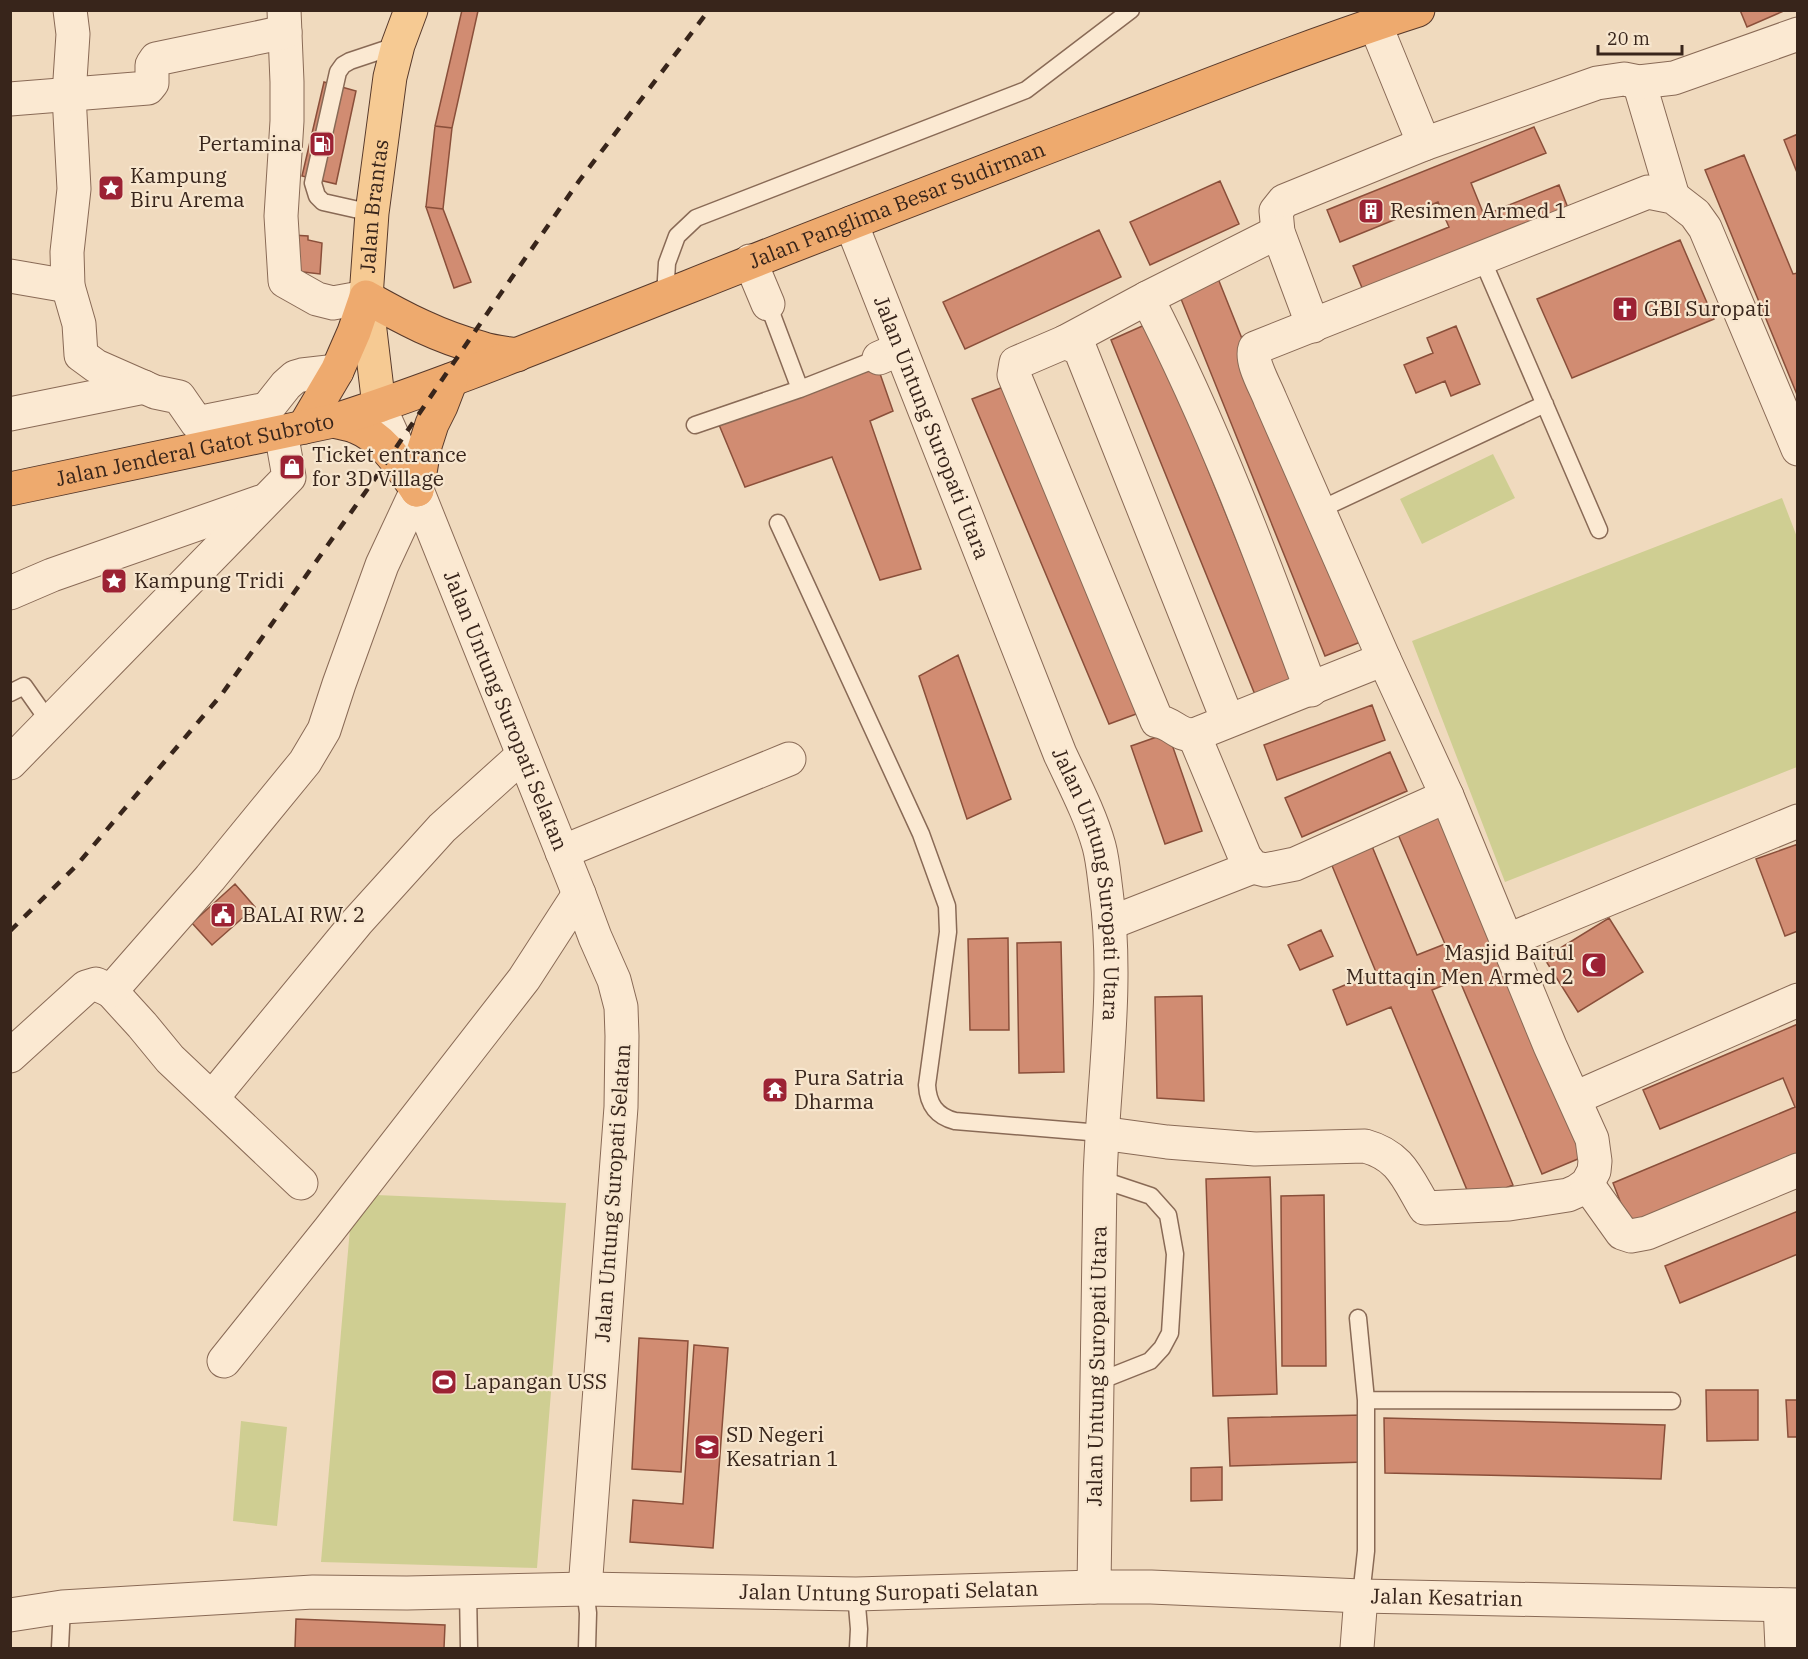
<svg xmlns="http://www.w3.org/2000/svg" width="1808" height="1659" font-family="'IBM Plex Serif',serif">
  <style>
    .green { fill: #cfce92 }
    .building { fill: #d18c72; stroke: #8a4f3a; stroke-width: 1.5 }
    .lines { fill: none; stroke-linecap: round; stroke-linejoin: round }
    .service-casing { stroke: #896a56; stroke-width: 19 }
    .minor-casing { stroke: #896a56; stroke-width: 35 }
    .tertiary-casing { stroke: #896a56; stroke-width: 35 }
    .primary-casing { stroke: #57392b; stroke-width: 35 }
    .trunk-casing { stroke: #57392b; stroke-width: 35 }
    .service { stroke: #fbe9d2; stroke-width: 16 }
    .minor { stroke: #fbe9d2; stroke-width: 33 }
    .tertiary { stroke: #fbe9d2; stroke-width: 33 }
    .primary { stroke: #f6ca93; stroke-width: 33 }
    .trunk { stroke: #eeaa6e; stroke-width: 33 }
    .rail { stroke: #38251b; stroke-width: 4.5; stroke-dasharray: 10 10; stroke-linecap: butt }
    .labels { text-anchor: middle; stroke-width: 4.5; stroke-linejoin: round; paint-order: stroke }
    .poi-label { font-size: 21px; fill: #38251b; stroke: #f7e6ce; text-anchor: start }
    .street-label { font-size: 21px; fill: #38251b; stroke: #f7e6ce }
  </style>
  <rect width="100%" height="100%" fill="#f0dabe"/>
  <path class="green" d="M1493 454 1515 498 1422 544 1400 499Z
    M1782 498 1797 537V767L1505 882 1412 641Z
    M353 1194 566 1203 537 1568 321 1562Z
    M241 1421 287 1427 277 1526 233 1521Z"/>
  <path class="building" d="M462 10 478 11 452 128 435 126Z
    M1740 10H1786L1747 27Z
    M324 82 356 91 336 184 302 176Z
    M435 126 452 128 443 209 426 207Z
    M1534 127 1546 153 1471 183 1484 215 1559 185 1570 213 1365 295 1353 266 1449 227 1438 202 1340 242 1327 210Z
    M1798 134V175L1784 140Z
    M1744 155 1793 274 1798 273V397L1705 170Z
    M1220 181 1239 224 1150 265 1130 222Z
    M426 207 443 209 471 282 454 288Z
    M1099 230 1121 277 965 349 943 302Z
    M292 235 308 236V240L322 243 320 274 295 271Z
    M1680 240 1714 319 1572 378 1537 299Z
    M1217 276 1363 641 1325 656 1179 294Z
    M1149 323 1296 688 1258 702 1111 340Z
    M1456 326 1480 384 1451 396 1445 381 1416 393 1404 365 1433 353 1427 338Z
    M877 365 893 411 870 421 921 569 880 580 832 457 745 487 717 420Z
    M1011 384 1147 710 1109 724 972 399Z
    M958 655 1011 799 967 819 919 676Z
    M1372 705 1385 740 1277 780 1264 745Z
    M1168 733 1202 831 1165 844 1131 746Z
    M1390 752 1407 791 1302 837 1285 798Z
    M1436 807 1585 1156 1542 1174 1459 979 1432 990 1513 1185 1472 1202 1391 1007 1347 1025 1333 990 1376 972 1328 856 1369 839 1417 955 1445 944 1394 825Z
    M1798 844V931L1785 936 1756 859Z
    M235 884 255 907 212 945 192 923Z
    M1609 918 1643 972 1578 1012 1544 958Z
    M1321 930 1333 956 1300 970 1288 945Z
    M1008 938 1009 1030H970L968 939Z
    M1061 942 1064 1072 1019 1073 1017 943Z
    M1202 996 1204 1101 1157 1098 1155 997Z
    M1798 1024V1154L1629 1224 1613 1183 1795 1107 1783 1078 1660 1129 1643 1090Z
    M1270 1177 1277 1394 1213 1396 1206 1179Z
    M1324 1195 1326 1366H1282L1281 1196Z
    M1798 1211V1254L1680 1303 1665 1266Z
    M639 1338 688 1341 681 1472 632 1469Z
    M694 1345 728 1348 713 1548 630 1542 633 1500 683 1504Z
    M1706 1390H1758V1440L1707 1441Z
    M1786 1400H1798V1437H1788Z
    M1364 1415 1366 1462 1230 1466 1228 1418Z
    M1384 1418 1665 1425 1661 1479 1385 1473Z
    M1222 1467V1500L1191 1501V1468Z
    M296 1619 445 1625 444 1648H295Z"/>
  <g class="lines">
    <g class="service-casing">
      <path id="service" d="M372 213 323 202 317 196 313 183 338 72 343 65 350 61 398 45
        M1482 259 1599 530
        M665 296 667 263 677 236 696 218 1026 90 1131 10
        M768 304 800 389
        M695 425 800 389 879 358
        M1319 510 1545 404
        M778 523 921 834 947 906 948 932 927 1085C928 1104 936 1116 955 1121L1101 1133
        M10 693 24 686 50 723
        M1358 1318 1366 1400V1551L1361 1596
        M1097 1382 1150 1361 1162 1348 1170 1333 1175 1254 1168 1215 1151 1196 1100 1179
        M1366 1400 1672 1401
        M585 1589 588 1613 587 1648
        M468 1591 469 1648
        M856 1594 859 1629 858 1648
        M60 1648 62 1607"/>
    </g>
    <g class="minor-casing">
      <g id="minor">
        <path d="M70 10 73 34 69 95 74 189 67 252 68 286 79 324 81 355 96 366 155 392 179 397 197 423 267 409 286 385 295 377 302 375 337 371"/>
        <path d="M284 10 287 82V121L281 216 285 281 317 299 333 303 366 297"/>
        <path d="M1375 24 1424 144"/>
        <path d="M1639 82 1673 197"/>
        <path d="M10 99 148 88 152 83V65L156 59 285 32"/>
        <path d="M750 261 768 304"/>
        <path d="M10 276 68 286"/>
        <path d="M1147 298C1212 424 1262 557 1311 690"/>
        <path d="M1313 326 1278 232 1276 211 1284 201 1424 144 1597 83 1624 79 1639 82 1674 78 1798 34"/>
        <path d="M1065 342 1147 298 1278 232"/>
        <path d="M879 358 900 349"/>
        <path id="s1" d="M379 406 417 490 579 894 595 937 614 980 621 1007 622 1036 621 1107 585 1589"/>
        <path d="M10 414 144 387"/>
        <path d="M10 593 52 575 260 502"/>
        <path d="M1228 721 1080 349 1065 342 1016 363 1014 375 1157 721C1173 723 1178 736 1194 735L1384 659"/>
        <path d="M1194 735 1245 857 1253 867 1265 870 1295 864 1447 796"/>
        <path d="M10 763 289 477 281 432"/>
        <path d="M562 852 789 759"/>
        <path d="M1110 923 1253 867"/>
        <path d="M1506 941 1798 821"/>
        <path d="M111 991 142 1025 170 1059 301 1183"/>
        <path d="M10 1056 86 987 96 984 111 991 210 878 305 762 324 730 339 684 382 565 417 490"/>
        <path d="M212 1098 357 922 442 828 523 755"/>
        <path d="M1575 1098 1798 1000"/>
        <path d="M1101 1133 1167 1142 1255 1149 1365 1146C1401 1156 1407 1178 1425 1208L1509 1204 1568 1195 1577 1191 1587 1184 1594 1171 1595 1161 1592 1139 1550 1046 1447 796 1384 659 1270 399C1265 386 1250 361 1255 348L1648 192 1673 197 1695 214 1705 228 1798 449"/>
        <path d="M1587 1184 1622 1233 1631 1236 1647 1233 1798 1170"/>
        <path d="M224 1361 329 1230 524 979 579 894"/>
        <path d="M1780 1605 1782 1648"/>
        <path id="s2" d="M10 1615 62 1607 313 1592 407 1593 585 1589 856 1594 1094 1587"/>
        <path d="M1357 1648 1361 1596"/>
      </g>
    </g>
    <g class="tertiary-casing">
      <g id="tertiary">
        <path id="s3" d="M851 223 1060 754C1074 784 1090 814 1099 846 1103 861 1104 876 1106 891 1119 986 1103 1083 1100 1179L1094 1587H1151L1361 1596 1798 1605"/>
      </g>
    </g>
    <g class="primary-casing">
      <g id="primary">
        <path id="s4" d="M379 406 366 297 372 213 390 77 398 45 411 10"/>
      </g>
    </g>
    <g class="trunk-casing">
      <g id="trunk">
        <path d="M333 421C341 423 349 424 356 427 384 438 401 467 417 490"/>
        <path d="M304 427 337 371 354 332 366 297C403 318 439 337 481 348 492 352 505 353 517 355"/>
        <path id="s5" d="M10 489 333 421C454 382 570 333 688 287 823 233 959 181 1095 129 1202 88 1309 45 1418 10"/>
        <path d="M417 490 424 449 432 424 441 406 451 380"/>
      </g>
    </g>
    <use href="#service" class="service"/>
    <use href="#minor" class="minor"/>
    <use href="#tertiary" class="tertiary"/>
    <use href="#primary" class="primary"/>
    <use href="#trunk" class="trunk"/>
    <path class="rail" d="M10 931 76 866 222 694 374 480 499 296 579 181 709 10"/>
  </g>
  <defs>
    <g id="fuel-square" transform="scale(1.35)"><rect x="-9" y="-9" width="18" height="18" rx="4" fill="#9c2234" stroke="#f7e6ce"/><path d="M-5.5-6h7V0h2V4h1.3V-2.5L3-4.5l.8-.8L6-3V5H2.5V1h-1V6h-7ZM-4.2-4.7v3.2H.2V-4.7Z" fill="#fff"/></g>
    <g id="sight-square" transform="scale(1.35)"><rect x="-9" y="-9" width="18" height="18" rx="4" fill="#9c2234" stroke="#f7e6ce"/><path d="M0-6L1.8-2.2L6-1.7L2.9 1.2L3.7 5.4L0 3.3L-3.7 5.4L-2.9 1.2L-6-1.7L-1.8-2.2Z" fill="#fff"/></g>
    <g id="building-square" transform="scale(1.35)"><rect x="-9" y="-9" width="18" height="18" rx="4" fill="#9c2234" stroke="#f7e6ce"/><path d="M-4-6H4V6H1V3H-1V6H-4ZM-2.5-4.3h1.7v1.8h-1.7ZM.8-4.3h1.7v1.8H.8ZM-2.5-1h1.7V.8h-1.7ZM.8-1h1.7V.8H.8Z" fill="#fff"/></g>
    <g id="church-square" transform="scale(1.35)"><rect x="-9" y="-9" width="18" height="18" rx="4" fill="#9c2234" stroke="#f7e6ce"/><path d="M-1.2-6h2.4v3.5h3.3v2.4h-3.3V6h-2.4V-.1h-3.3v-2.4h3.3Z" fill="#fff"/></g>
    <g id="shop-square" transform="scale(1.35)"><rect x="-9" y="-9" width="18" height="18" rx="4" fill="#9c2234" stroke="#f7e6ce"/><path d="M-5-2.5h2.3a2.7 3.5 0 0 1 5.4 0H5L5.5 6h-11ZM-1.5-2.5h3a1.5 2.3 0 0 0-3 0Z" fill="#fff"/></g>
    <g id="civic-square" transform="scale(1.35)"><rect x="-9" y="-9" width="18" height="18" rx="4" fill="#9c2234" stroke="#f7e6ce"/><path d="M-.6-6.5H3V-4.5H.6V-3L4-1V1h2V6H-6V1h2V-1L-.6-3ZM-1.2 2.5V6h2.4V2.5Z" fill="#fff"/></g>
    <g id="mosque-square" transform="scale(1.35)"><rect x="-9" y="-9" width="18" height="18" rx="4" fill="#9c2234" stroke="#f7e6ce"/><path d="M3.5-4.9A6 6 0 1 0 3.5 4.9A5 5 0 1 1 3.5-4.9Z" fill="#fff"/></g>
    <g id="temple-square" transform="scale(1.35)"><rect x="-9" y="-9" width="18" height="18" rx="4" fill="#9c2234" stroke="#f7e6ce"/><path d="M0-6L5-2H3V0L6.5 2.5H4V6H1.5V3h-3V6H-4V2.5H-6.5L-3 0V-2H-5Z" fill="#fff"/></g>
    <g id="stadium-square" transform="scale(1.35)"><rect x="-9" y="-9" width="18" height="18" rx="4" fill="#9c2234" stroke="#f7e6ce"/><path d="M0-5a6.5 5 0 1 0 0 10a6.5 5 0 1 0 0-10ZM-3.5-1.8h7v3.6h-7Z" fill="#fff"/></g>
    <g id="school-square" transform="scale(1.35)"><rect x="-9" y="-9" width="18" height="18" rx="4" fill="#9c2234" stroke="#f7e6ce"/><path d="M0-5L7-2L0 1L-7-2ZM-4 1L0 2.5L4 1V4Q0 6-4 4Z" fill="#fff"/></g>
  </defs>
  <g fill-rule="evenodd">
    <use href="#fuel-square" x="322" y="144"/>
    <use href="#sight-square" x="111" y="188"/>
    <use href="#building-square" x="1371" y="211"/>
    <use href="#church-square" x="1625" y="309"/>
    <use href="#shop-square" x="292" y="467"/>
    <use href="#sight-square" x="114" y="581"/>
    <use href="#civic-square" x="223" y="915"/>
    <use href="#mosque-square" x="1594" y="965"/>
    <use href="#temple-square" x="775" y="1090"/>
    <use href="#stadium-square" x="444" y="1382"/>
    <use href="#school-square" x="707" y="1447"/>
  </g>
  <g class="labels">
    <g class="poi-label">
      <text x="302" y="151" text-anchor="end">Pertamina</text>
      <text x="130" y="183">Kampung<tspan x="130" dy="24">Biru Arema</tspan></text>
      <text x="1390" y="218">Resimen Armed 1</text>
      <text x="1644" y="316">GBI Suropati</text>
      <text x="312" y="462">Ticket entrance<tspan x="312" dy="24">for 3D Village</tspan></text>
      <text x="134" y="588">Kampung Tridi</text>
      <text x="242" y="922">BALAI RW. 2</text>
      <text x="1574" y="960" text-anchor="end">Masjid Baitul<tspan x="1574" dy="24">Muttaqin Men Armed 2</tspan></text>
      <text x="794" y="1085">Pura Satria<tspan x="794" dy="24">Dharma</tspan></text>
      <text x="464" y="1389">Lapangan USS</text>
      <text x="726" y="1442">SD Negeri<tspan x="726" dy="24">Kesatrian 1</tspan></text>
    </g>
    <g class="street-label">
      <text dy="7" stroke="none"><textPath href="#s5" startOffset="934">Jalan Panglima Besar Sudirman</textPath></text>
      <text dy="7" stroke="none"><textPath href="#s4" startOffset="201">Jalan Brantas</textPath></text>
      <text dy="7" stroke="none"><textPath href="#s3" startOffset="220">Jalan Untung Suropati Utara</textPath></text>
      <text dy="7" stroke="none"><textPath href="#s5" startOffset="189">Jalan Jenderal Gatot Subroto</textPath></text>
      <text dy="7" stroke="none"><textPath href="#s1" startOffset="330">Jalan Untung Suropati Selatan</textPath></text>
      <text dy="7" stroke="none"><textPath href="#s3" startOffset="706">Jalan Untung Suropati Utara</textPath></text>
      <text transform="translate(613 1193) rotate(-86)" y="7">Jalan Untung Suropati Selatan</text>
      <text transform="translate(1097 1366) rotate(-89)" y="7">Jalan Untung Suropati Utara</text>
      <text dy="7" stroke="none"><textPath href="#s2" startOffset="880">Jalan Untung Suropati Selatan</textPath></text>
      <text dy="7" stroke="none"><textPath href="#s3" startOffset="1766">Jalan Kesatrian</textPath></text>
    </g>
  </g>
  <rect width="1808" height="1659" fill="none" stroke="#38251b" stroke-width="24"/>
  <path d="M1598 45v9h84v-9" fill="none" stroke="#38251b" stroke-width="3"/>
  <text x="1607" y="45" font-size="18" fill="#38251b" stroke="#f7e6ce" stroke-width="4.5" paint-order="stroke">20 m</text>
</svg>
